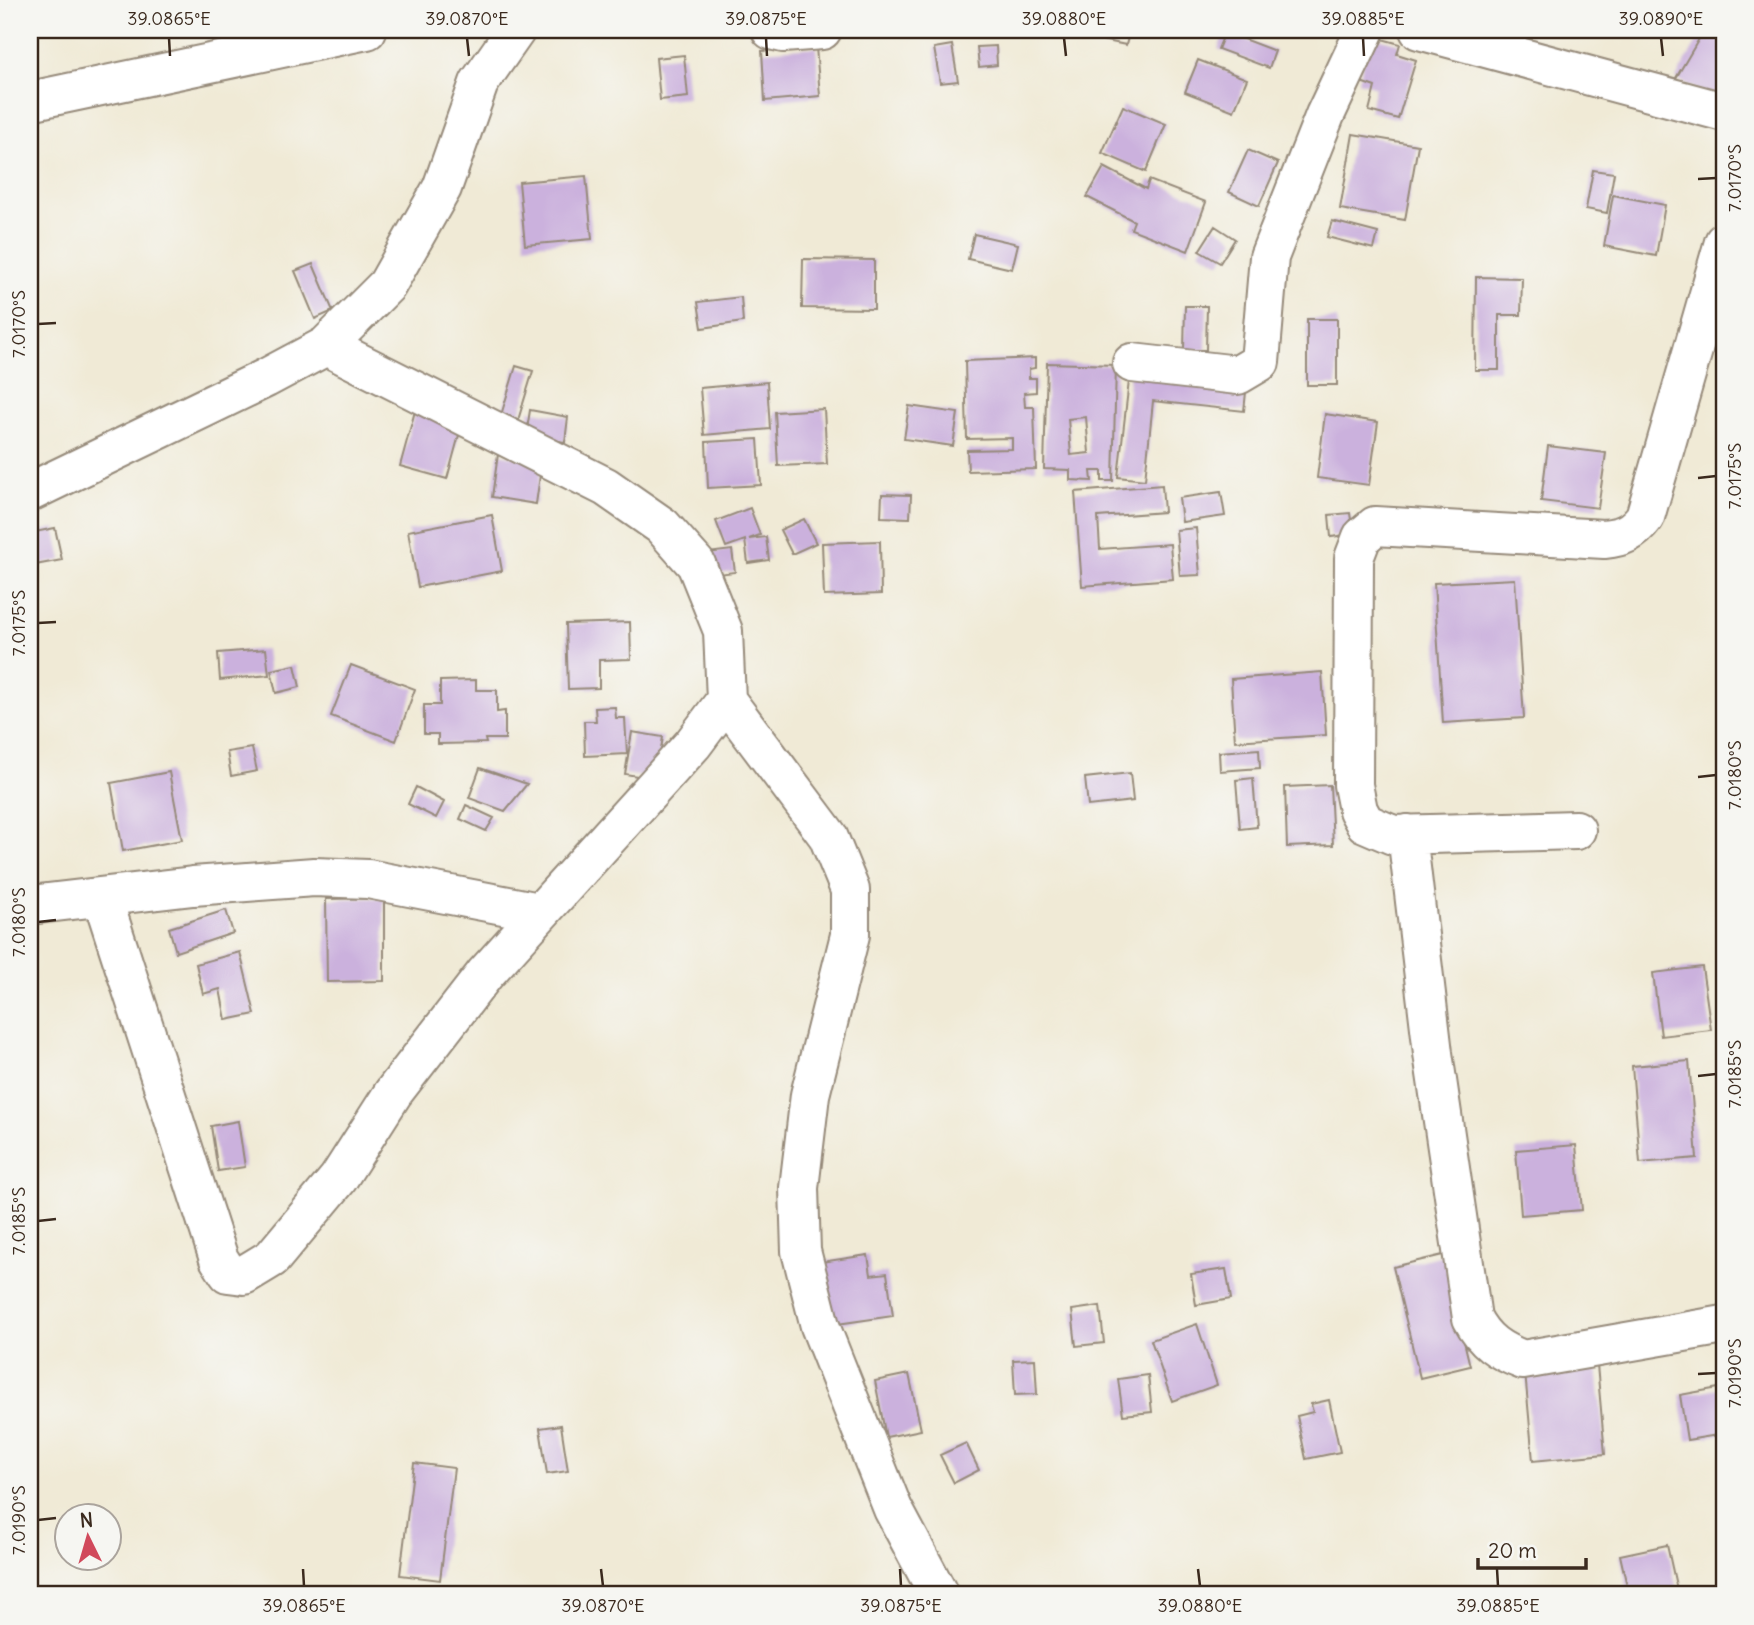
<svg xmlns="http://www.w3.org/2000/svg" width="1754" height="1625" font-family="Delius,sans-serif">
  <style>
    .building { fill: #cbb1dd; fill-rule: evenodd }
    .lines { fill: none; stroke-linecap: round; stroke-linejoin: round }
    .minor-casing { stroke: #968a7a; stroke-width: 42 }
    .minor { stroke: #fff; stroke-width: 38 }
    .ticks { fill: none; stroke: #3b2a1e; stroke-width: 2.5 }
    .neatline { fill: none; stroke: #3b2a1e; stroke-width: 2.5 }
    .ticks-label { font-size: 18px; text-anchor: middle; fill: #3b2a1e }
  </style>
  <rect width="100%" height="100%" fill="#f6f6f2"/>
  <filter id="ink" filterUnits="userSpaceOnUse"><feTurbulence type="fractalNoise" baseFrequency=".0143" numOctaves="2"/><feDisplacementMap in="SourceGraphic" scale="14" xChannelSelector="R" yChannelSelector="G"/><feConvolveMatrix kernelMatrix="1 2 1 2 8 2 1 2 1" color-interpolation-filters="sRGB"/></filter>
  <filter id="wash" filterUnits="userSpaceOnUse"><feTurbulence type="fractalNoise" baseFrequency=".00686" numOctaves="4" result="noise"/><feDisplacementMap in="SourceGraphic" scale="28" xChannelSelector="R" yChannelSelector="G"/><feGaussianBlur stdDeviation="1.57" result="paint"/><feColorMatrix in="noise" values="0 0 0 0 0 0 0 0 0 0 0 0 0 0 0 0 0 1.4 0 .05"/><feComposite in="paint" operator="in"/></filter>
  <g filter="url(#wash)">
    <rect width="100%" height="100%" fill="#f0ead6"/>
    <g id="blocks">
      <path class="building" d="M1072 30H1130L1126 45 1072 34Z
        M1225 32 1275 51 1269 68 1218 49Z
        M1703 32 1724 44V79L1713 99 1676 78Z
        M1371 36 1400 44 1397 54 1416 60 1398 119 1369 111 1375 87 1358 81Z
        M952 45 958 81 940 83 934 48Z
        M996 46 997 65 979 67 977 47Z
        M816 47 820 96 765 101 762 51Z
        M684 55 688 97 660 100 656 58Z
        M1198 60 1247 79 1234 111 1185 92Z
        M1123 106 1166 124 1146 172 1102 153Z
        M1353 134 1418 145 1405 220 1340 209Z
        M1248 150 1278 163 1259 206 1229 192Z
        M1104 167 1146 189 1149 180 1206 202 1188 251 1131 229 1134 221 1087 197Z
        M1593 170 1614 173 1607 213 1586 209Z
        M586 176 592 239 525 245 519 182Z
        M1613 195 1665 205 1656 256 1604 246Z
        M1332 221 1378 233 1374 249 1327 237Z
        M1215 226 1235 239 1220 263 1199 251Z
        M974 234 1018 244 1012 269 968 259Z
        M803 259 874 260V309L802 308Z
        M313 264 333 311 315 319 295 271Z
        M1476 277 1522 278 1521 315H1499V370H1475Z
        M741 297 743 322 702 328 698 302Z
        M1185 306H1207L1206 350H1184Z
        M1307 319H1337V385H1307Z
        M1035 358V368L1029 369V378H1036V392L1024 393 1025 407H1034L1036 469 968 471 967 450 1012 449V438L967 439 965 361Z
        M1047 363 1116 365 1113 481H1102V471H1091L1092 481 1070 480V470L1044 469ZM1086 417 1089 453 1071 455 1068 419Z
        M516 366 533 371 515 430 498 425Z
        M1130 372 1247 383 1244 411 1153 401 1145 480 1118 477Z
        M767 382 770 429 704 435 700 388Z
        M909 406 958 413 953 446 904 439Z
        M824 409 827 464 778 466 775 412Z
        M530 410 568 417 565 442 526 436Z
        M415 411 462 424 447 479 400 466Z
        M1325 414 1378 422 1369 485 1317 478Z
        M758 439 761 485 708 488 706 442Z
        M1548 446 1606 453 1598 508 1541 501Z
        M498 454 542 461 536 504 492 497Z
        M1162 485 1164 512 1098 517 1100 549 1170 544 1173 579 1082 586 1075 492Z
        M1221 492 1225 516 1182 522 1179 498Z
        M882 494 911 495 910 518 881 517Z
        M750 508 760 535 749 539 766 537 769 560 748 563 745 540 726 547 716 521Z
        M1350 513 1353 534 1331 537 1329 515Z
        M492 515 502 571 418 587 408 531Z
        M804 519 816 543 792 554 780 530Z
        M55 528 62 560 30 566V533Z
        M1196 528 1200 575 1180 576 1176 530Z
        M880 541 881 594 824 596 822 543Z
        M732 550 735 572 710 575 707 553Z
        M1515 579 1524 718 1443 723 1434 583Z
        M630 622 631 659 599 660V688L568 689 566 624Z
        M266 649 269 675 220 680 218 653Z
        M295 665 300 687 276 693 271 670Z
        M351 665 415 689 396 741 331 716Z
        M1322 672 1326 735 1235 741 1231 679Z
        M476 680V690H497V712L505 711V739H485L486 743 438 744V734H424V705H440V681Z
        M615 707 616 718H625L627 754 585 756 584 721H596L595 708Z
        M632 732 663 737 656 779 625 774Z
        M252 748 257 771 231 776 227 752Z
        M1259 749 1260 768 1220 771 1219 752Z
        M480 768 527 784 505 811 469 798Z
        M169 772 182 840 123 851 111 783Z
        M1130 773 1133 801 1088 806 1085 778Z
        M1253 778 1257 827 1240 829 1236 780Z
        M1330 785 1333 845 1287 847 1285 787Z
        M416 787 444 802 436 818 408 804Z
        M466 805 494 818 486 831 460 819Z
        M384 898V981L327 982 326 899Z
        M226 910 233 933 176 952 169 928Z
        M240 952 255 1014 226 1020 220 989 203 994 196 964Z
        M1702 967 1711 1030 1661 1036 1653 973Z
        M1689 1061 1697 1158 1640 1163 1632 1066Z
        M238 1121 245 1167 218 1171 211 1126Z
        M1576 1145 1582 1210 1521 1215 1516 1150Z
        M868 1255 871 1275 887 1273 893 1316 830 1325 821 1262Z
        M1443 1255 1470 1366 1420 1378 1393 1267Z
        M1226 1269 1231 1299 1196 1305 1191 1274Z
        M1100 1306 1104 1343 1076 1346 1072 1310Z
        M1197 1324 1217 1385 1172 1401 1151 1340Z
        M1035 1359 1037 1394 1015 1395 1013 1360Z
        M1597 1365 1605 1454 1533 1461 1525 1372Z
        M909 1374 921 1430 886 1437 875 1381Z
        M1148 1375 1152 1412 1123 1415 1118 1379Z
        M1724 1387V1434L1687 1440 1680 1395Z
        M1329 1400 1340 1452 1306 1459 1297 1416 1313 1412 1311 1404Z
        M561 1425 568 1471 547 1474 540 1428Z
        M966 1443 979 1470 954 1483 940 1455Z
        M414 1463 454 1468 440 1580 400 1575Z
        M1667 1545 1677 1590 1652 1595H1629L1620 1555Z"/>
    </g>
  </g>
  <g filter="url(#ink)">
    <use href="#blocks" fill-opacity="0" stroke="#968a7a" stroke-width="2"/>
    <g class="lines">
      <g class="minor-casing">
        <path id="minor" d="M771 30 783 33 822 30
          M1419 30 1724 112
          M30 101 367 30
          M1132 363 1238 375 1260 362 1269 257 1325 115 1365 30
          M30 492 266 378 326 346 387 285 442 188 479 83 516 30
          M726 700 828 836 850 890V935L810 1095 799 1188 801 1251 820 1326 893 1509 939 1595
          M1576 830 1393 835 1365 823 1358 810 1353 785 1354 558 1362 537 1375 526 1604 539C1623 537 1633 533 1645 517L1724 242
          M1407 834 1433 1053 1472 1318C1484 1341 1499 1351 1523 1360L1724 1325
          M102 897 219 1259 228 1273 244 1275 272 1258 338 1179 393 1093 485 974 693 744 726 700 723 631 696 564 662 526 606 487 326 346
          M30 905 193 886 314 877 368 879 539 912"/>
      </g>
      <use href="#minor" class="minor"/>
    </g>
  </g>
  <path class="ticks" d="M169 38 170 56M467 38 469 56M766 38 767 56M1064 38 1066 56M1363 38 1364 56M1661 38 1663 56M1698 179 1716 178M38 324 56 323M1698 478 1716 476M38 623 56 622M1698 777 1716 775M38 922 56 920M1698 1076 1716 1074M38 1221 56 1219M1698 1374 1716 1373M38 1520 56 1518M303 1569 304 1586M601 1569 603 1586M900 1569 901 1586M1198 1569 1200 1586M1497 1569 1498 1586"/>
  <rect width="1754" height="1625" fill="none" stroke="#f6f6f2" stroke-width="77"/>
  <g transform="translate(88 1537) rotate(355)"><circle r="33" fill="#f6f6f2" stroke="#aba49d" stroke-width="2"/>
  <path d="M0-5L12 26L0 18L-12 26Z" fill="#d1495b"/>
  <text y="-10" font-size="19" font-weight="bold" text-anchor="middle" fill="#3b2a1e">N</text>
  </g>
  <path d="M1478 1558v10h108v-10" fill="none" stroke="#3b2a1e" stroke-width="3.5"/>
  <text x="1488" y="1558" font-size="21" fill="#3b2a1e" stroke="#f6f6f2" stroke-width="5" paint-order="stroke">20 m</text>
  <rect x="38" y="38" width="1678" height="1548" class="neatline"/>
  <g class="ticks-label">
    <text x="169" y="25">39.0865°E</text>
    <text x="467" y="25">39.0870°E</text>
    <text x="766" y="25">39.0875°E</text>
    <text x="1064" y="25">39.0880°E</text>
    <text x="1363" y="25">39.0885°E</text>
    <text x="1661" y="25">39.0890°E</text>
    <text transform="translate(1735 178) rotate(-90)" y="6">7.0170°S</text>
    <text transform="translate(19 324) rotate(-90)" y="6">7.0170°S</text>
    <text transform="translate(1735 476) rotate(-90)" y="6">7.0175°S</text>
    <text transform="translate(19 623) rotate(-90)" y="6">7.0175°S</text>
    <text transform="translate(1735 775) rotate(-90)" y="6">7.0180°S</text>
    <text transform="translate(19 922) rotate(-90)" y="6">7.0180°S</text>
    <text transform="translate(1735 1074) rotate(-90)" y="6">7.0185°S</text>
    <text transform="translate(19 1221) rotate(-90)" y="6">7.0185°S</text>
    <text transform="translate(1735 1373) rotate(-90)" y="6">7.0190°S</text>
    <text transform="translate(19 1520) rotate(-90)" y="6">7.0190°S</text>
    <text x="304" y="1612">39.0865°E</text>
    <text x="603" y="1612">39.0870°E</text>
    <text x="901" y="1612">39.0875°E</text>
    <text x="1200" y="1612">39.0880°E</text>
    <text x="1498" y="1612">39.0885°E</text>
  </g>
</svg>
